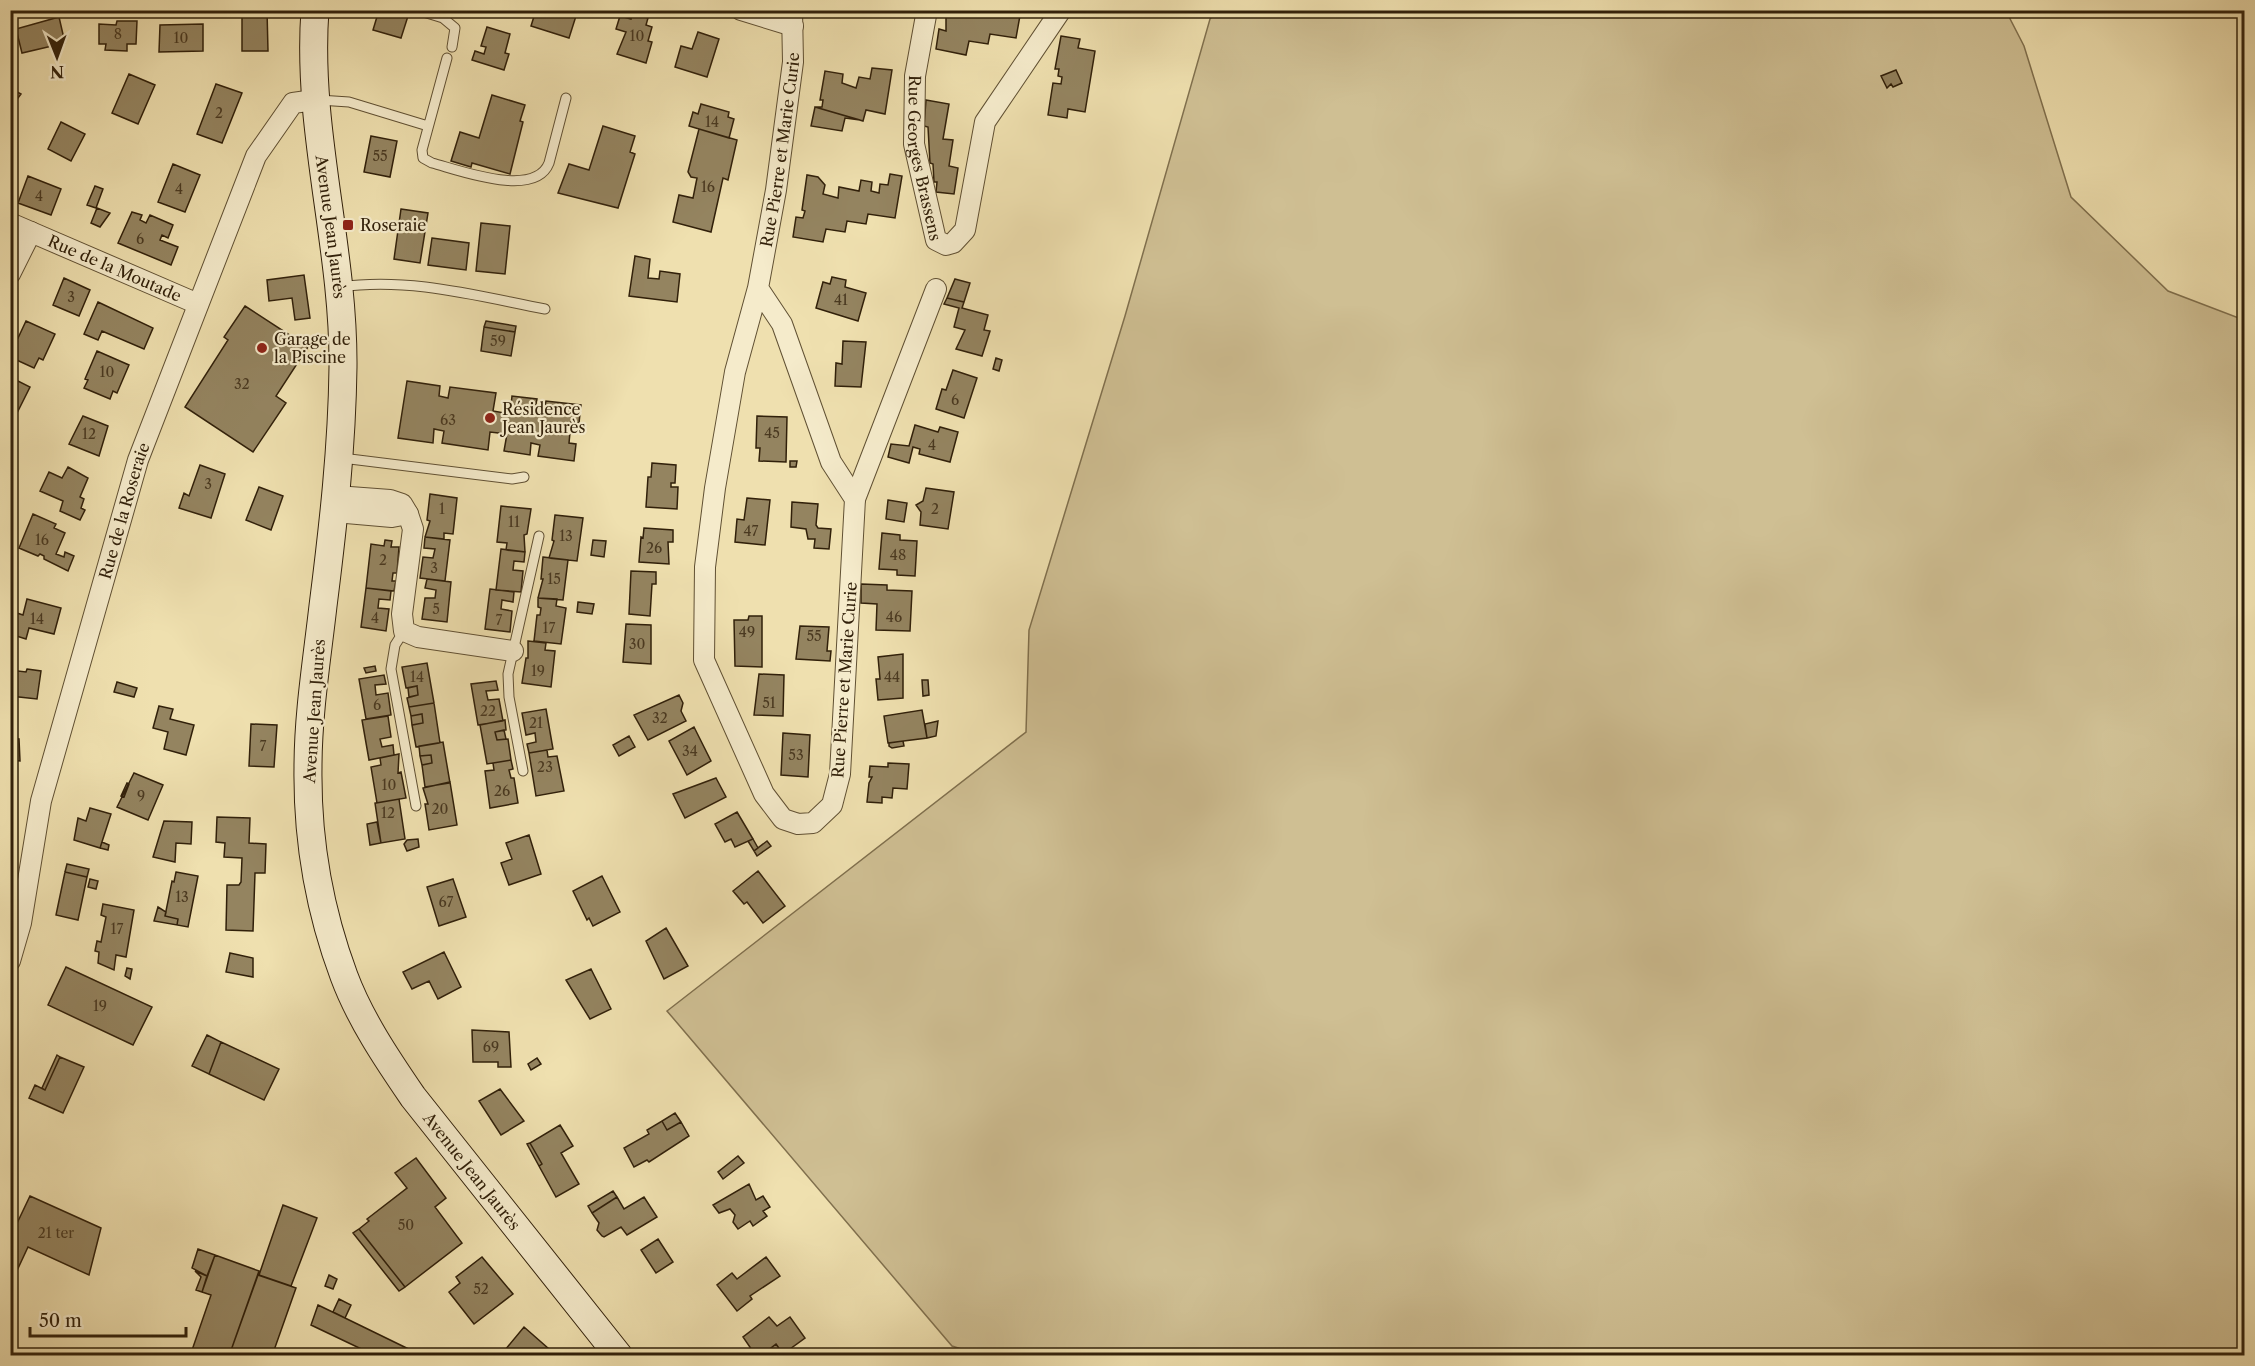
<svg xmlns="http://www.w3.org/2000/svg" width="2255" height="1366" font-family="'Libre Caslon Text',serif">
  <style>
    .green { fill: #cfbf93; stroke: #80704e; stroke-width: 1.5 }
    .building { fill: #948460; stroke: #31200a; stroke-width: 1.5 }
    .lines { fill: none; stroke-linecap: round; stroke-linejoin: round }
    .service-casing { stroke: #605033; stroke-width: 11 }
    .minor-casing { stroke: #605033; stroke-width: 22 }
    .secondary-casing { stroke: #31200a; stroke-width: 29 }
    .service { stroke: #f5ebcb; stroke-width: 9 }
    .minor { stroke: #f5ebcb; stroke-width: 20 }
    .secondary { stroke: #f5ebcb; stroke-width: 27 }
    .poi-dot { fill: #8f2418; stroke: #f5ebcb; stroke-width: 2 }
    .labels { text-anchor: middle; stroke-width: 4.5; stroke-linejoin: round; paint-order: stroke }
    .number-label { font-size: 14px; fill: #4a3920 }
    .street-label { font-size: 16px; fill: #31200a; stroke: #f5ebcb }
    .poi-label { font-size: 16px; fill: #31200a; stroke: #f5ebcb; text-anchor: start }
  </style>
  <rect width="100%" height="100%" fill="#efe0af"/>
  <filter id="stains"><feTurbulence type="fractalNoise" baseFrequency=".00333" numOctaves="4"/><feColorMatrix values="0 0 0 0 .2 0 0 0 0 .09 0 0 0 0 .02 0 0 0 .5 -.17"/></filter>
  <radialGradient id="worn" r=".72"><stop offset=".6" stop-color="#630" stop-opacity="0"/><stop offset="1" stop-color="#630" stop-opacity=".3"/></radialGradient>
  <path class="green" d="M1216 11H2006L2024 46 2071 197 2168 291 2244 320V1355H980L952 1346 667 1011 1026 732 1029 630 1125 316 1210 19Z"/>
  <path class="building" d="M242 10H267L268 51H242Z
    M379 10 409 13 401 38 373 30Z
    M536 10H558L576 16 569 38 531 26Z
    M946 10H1021L1016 38 990 34 988 44 969 41 966 55 936 49 939 29 946 31Z
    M632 13 648 18 646 25 652 27 648 41 652 42 646 63 617 54 626 32 616 29 620 16 631 19Z
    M59 17 65 43 22 53 16 29Z
    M117 21H137L136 44H127V51L105 50 106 44H99V24L116 25Z
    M203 24V51L159 52 160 25Z
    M487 27 510 34 505 53 509 54 504 70 472 60 475 51 484 54 486 47 481 46Z
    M698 32 719 39 707 77 675 67 681 46 692 49Z
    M1061 36 1080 39 1078 48 1095 51 1085 112 1068 109 1067 118 1048 115 1053 83 1061 84 1062 77 1058 76 1059 69H1055Z
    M872 68 892 70 885 114 866 110 863 121 815 107H822L823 100H820L825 71 843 74 842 83 856 88 859 77 870 79Z
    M1896 70 1902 83 1893 87 1891 84 1887 88 1881 76Z
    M129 74 155 85 138 124 112 113Z
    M216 84 242 93 222 143 197 134Z
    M10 88 21 94 18 98 10 93Z
    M10 93 18 98 10 113Z
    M492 95 525 105 520 121 523 122 510 174 472 163 471 167 451 161 460 132 479 138Z
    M926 100 949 104 943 139 953 140 949 166 958 168 954 194 936 192 937 182H934L933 164 930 163 928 127 924 126Z
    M701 104 729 112 728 117 734 119 729 138 689 126 693 112 698 114Z
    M815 107 860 120 845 118 842 131 811 126Z
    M13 108 17 110 10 122V113Z
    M61 122 85 134 71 161 48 149Z
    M603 126 635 136 630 152 635 154 618 208 558 193 569 164 589 170Z
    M699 129 737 140 728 180 723 178 711 232 673 222 679 195 693 198 697 178 691 177 688 172Z
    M371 136 397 141 390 177 364 172Z
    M173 164 200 175 185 212 158 202Z
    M890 174 902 176 895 218 868 214 866 224 847 221 845 232 826 229 823 242 793 237 796 217 803 218 805 211 802 210 807 175 818 177 825 185 823 194 838 198 839 187 859 191 861 180 872 182 871 191 879 193 880 184 888 185Z
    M28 176 61 189 51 215 18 203Z
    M95 186 103 189 96 208 87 205Z
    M97 208 110 213 100 227 91 223Z
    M401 209 428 213 420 263 394 259Z
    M132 212 142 215 140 220 146 223 150 215 173 225 168 238 162 235 160 240 178 247 171 265 118 243Z
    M481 223 510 226 505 274 476 271Z
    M432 238 469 243 466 270 428 265Z
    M635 256 650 259 648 278 659 279 660 271 680 274 677 302 629 296Z
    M304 275 310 318 295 320 292 298 269 301 267 280Z
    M832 277 846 280 845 287 866 293 858 321 816 308 823 282 830 284Z
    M64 278 90 290 79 316 53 305Z
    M955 279 970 283 964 302 947 298Z
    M947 298 964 302 962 308 988 315 984 330 990 331 982 356 956 349 965 330 954 327 959 308 944 304Z
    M98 302 153 328 144 349 102 331 98 340 84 334Z
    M245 306 308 347 276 396 286 403 253 452 185 407 228 340 224 337Z
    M26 321 55 334 43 360 39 358 34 368 10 357 13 336 18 338Z
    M486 321 516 326 515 332 484 327Z
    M484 327 515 332 511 356 481 351Z
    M843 341 866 342 861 387 835 386 836 363 842 364Z
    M97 351 129 365 117 393 113 391 110 399 84 388 88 380 85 379Z
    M996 358 1002 360 999 371 993 369Z
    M953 370 977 378 964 418 936 409 942 389 946 390Z
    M10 377 30 387 11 425 10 424Z
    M407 381 440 386 439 396 448 398 450 387 496 393 493 411 510 414 512 396 537 399 535 409 544 410 546 401 581 405 579 423 571 422 569 443 576 444 574 461 538 456 540 445 531 443 530 455 504 451 507 434 490 432 488 450 442 443 444 431 434 429 433 443 398 438Z
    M83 416 108 426 99 456 69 444Z
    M757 416 787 417 786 462 759 461 760 448H756Z
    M915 425 938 432 940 427 958 432 950 462 919 454 920 449 913 447 909 463 888 457 891 444 909 446Z
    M790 461H797L796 467H790Z
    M652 463 676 465 675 483H671V487H678L677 509 646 507 648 477H651Z
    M200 465 225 474 211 518 179 508 184 493 189 496Z
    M68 467 88 478 80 497 84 499 81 508 85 510 80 520 60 511 63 501 40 491 49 472 62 478Z
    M259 487 283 496 271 530 246 520Z
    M926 488 954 492 948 529 920 525 921 512 916 505 923 501Z
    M430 494 457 498 453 534 444 533V539L425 537 430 521 427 520Z
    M747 498 770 500 765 545 735 542 737 519 744 520Z
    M888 500 907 503 904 522 886 519Z
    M792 502 818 504 816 525 818 528 831 529 829 549 814 548 815 539H808L806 529 791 527Z
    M501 506 531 509 527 534 524 535 525 552 506 550 507 543 497 542Z
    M33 514 56 524 54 528 65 533 56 554 64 557 65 552 74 556 68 571 44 559V556L40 554 38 556 19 548Z
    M555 515 583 518 577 561 549 558 554 541 552 540Z
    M644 528 673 530V542H668L669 564 639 562 641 537 643 538Z
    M882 533 900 535V540L917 541 915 576 897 575V570L879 569Z
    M425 537 450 540 445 581 420 578 423 557 433 558 435 549 424 548Z
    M385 540 392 541 391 547H399L397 573H393L392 581H396L394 591 366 588 371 544 384 546Z
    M593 540 606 541 604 557 591 555Z
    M501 549 525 552 524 562 514 561 513 570 523 571 521 592 496 590Z
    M543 557 568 560 563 600 538 598 543 579H541Z
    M631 571 656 572V584H652L650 616 629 614Z
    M427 579 451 582 447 622 422 619 425 598H435L436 590 425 588Z
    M861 584 887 585V590L912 591 910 631 876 630 877 604 861 603Z
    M366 588 391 591 390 600 379 599 378 608 389 609 386 631 361 627Z
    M490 589 514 592 513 602 502 600 501 609 512 611 510 632 485 629Z
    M538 598 557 599 556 606 566 608 561 644 534 641 537 615H540L541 608 538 607Z
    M27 599 61 608 54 634 29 628 26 639 10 634V622L14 623 17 613 23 615Z
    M578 602 594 604 592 614 577 612Z
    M749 616H762V667L735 666 734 620H748Z
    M626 624 651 625V664L623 662Z
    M800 626 829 627 827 651H831L830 661 796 659Z
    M528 641 546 643 545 650 555 651 551 687 522 683 526 658H528Z
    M903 654V698L878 700 876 679H880L878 657Z
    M427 663 434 703 409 707 407 698 418 695 417 686 406 688 402 667Z
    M375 666 376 671 366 673 364 668Z
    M27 669 41 671 37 699 10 696V670L26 672Z
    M759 674 784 675 783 716 754 715Z
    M384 675 386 684 375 685 376 695 388 693 391 715 366 719 359 679Z
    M922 680H928L929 695 923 696Z
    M496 681 498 690 486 691 488 700 499 699 503 721 478 725 471 684Z
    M117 682 137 688 134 697 114 692Z
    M417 686 418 695 409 697 408 688Z
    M679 695 683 703 681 711 686 721 648 740 634 715Z
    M434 703 440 743 416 747 412 725 423 723 422 714 411 716 409 707Z
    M159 706 173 709 170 719 194 725 186 755 164 749 168 732 153 728Z
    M546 709 553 749 529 753 527 744 536 742 535 733 526 735 522 713Z
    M922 710 927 738 888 743 884 716Z
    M422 714 423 723 412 725 411 716Z
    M388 716 391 737 380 739 382 747 393 745 394 755 369 760 362 720Z
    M505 720 506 730 495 732 497 740 508 739 511 760 487 764 480 725Z
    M938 721 936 736 927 738 925 724Z
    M10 722 15 723 12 738 19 739 20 761 10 760Z
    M251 724 277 725 274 767 249 766Z
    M694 727 711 761 687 775 669 741Z
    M504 730 506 739 497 740 495 732Z
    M783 733 810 735 808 777 781 775Z
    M629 736 635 747 619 756 613 745Z
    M903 741 904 746 892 748 889 746V743Z
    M443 742 450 783 425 787 422 765 432 763 431 755 420 756 419 746Z
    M547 750 548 757 557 756 564 791 536 796 529 753Z
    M399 754 398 773 401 772 406 798 377 803 371 767 381 765 380 758Z
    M431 755 432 763 422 765 420 756Z
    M511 760 513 769 509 770 511 778H514L518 803 490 808 485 771 494 770 493 763Z
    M888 763 909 764 907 789 893 788 892 798 882 797V803L867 802 869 783 872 777H869L870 766 888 767Z
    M134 773 163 785 148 820 117 807Z
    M716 778 726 797 685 818 673 794Z
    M450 782 457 825 429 830 425 804H428L423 788Z
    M127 783 129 784 124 797 121 796Z
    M399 799 405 839 381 843 375 803Z
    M90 808 111 814 100 848 74 840 78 818 86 821Z
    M737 812 753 839 735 847 731 839 725 842 715 824Z
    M217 817 250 818 249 843 266 844 265 873H255L253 931 226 930 227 885H239L241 882 242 858 224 857 225 843 216 842Z
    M164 821 192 822 191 844 176 843 175 862 153 857Z
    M377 822 381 843 370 845 367 824Z
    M529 835 541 874 509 885 501 863 512 859 506 843Z
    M418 839 419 847 407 851 404 844 407 840Z
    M753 839 758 848 754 851 748 841Z
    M767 841 771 846 757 856 754 851Z
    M102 842 109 845 108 850 100 848Z
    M67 864 89 869 87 877 65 872Z
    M758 871 785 906 763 923 747 902 744 904 733 891Z
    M65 872 87 877 78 920 56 915Z
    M176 872 198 876 188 927 177 925 178 919 165 916 172 881 174 882Z
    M602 876 620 912 593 926 589 918 587 920 573 891Z
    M90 879 98 881 96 889 88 887Z
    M453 879 466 917 439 926 427 887Z
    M103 904 134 910 126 957 116 955 114 970 98 963 99 952 95 951 97 941 101 942 106 917 101 915Z
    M158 907 166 912 165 916 178 919 177 925 154 921Z
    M666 928 688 966 664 979 646 941Z
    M444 952 461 987 438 999 429 981 412 989 403 972Z
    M230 953 253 958V977L226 972Z
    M66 967 152 1007 133 1045 48 1005Z
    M127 968 132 969 130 979 125 976Z
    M591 969 611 1009 590 1019 566 980Z
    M472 1030 509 1032 511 1067H498V1062H473Z
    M207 1035 221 1042 209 1074 192 1066Z
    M221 1042 279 1069 264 1100 209 1074Z
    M57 1055 60 1057 45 1090 42 1088Z
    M60 1057 84 1067 63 1113 29 1098 35 1085 45 1090Z
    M537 1058 541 1064 531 1070 528 1064Z
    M500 1089 524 1121 501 1135 479 1101Z
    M675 1113 681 1122 667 1130 662 1121Z
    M662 1121 667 1130 681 1122 689 1136 649 1162 647 1160 634 1167 624 1148 649 1134 647 1130Z
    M560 1125 573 1146 561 1153 579 1184 556 1197 539 1166 542 1164 530 1143Z
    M530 1143 542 1164 539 1166 527 1144Z
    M738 1156 744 1163 723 1179 718 1172Z
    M416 1158 446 1198 435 1207 462 1243 405 1287 359 1229 369 1221 367 1219 407 1188 395 1173Z
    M749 1184 756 1200 763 1196 770 1207 763 1211 767 1216 753 1226 750 1221 738 1229 733 1222 735 1215 730 1209 719 1213 713 1205Z
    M613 1191 617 1197 592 1213 588 1206Z
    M30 1196 101 1228 89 1275 28 1247 14 1277 10 1275V1238Z
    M617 1197 624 1209 644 1197 657 1217 627 1235 621 1227 604 1237 602 1236 597 1230 599 1223 592 1213Z
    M283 1205 317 1218 291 1286 259 1275Z
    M359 1229 405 1287 399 1291 353 1233Z
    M658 1239 673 1262 656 1273 641 1250Z
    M198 1249 215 1255 207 1276 192 1268Z
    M215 1255 259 1271 229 1356H190L211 1295 202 1292Z
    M482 1257 513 1294 474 1324 449 1292 460 1283 456 1277Z
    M766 1257 780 1276 750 1296 752 1299 737 1311 717 1285 732 1273 737 1279Z
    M195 1271 207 1276 202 1292 196 1290 201 1277Z
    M258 1275 296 1288 272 1356H229Z
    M329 1275 337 1279 333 1289 325 1286Z
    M339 1299 351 1305 345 1318 333 1312Z
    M318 1305 345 1318 423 1356H376L311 1325Z
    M769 1317 777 1326 790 1317 805 1338 783 1354 776 1344 761 1356H756L743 1337Z
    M524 1327 557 1356H500Z
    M776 1344 783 1354 781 1356H776L771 1348Z"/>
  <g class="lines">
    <g class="service-casing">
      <path id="service" d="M417 10 443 18 455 28 452 47
        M447 58 422 150 423 158 432 163C459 170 535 199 549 163L566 98
        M319 100 349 102 428 126
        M340 287C409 277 477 296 545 309
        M342 458 512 479 524 477
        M404 631 395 645 391 669 416 806
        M523 771 509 697 508 674 539 536"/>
    </g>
    <g class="minor-casing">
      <g id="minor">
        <path d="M741 10 793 26"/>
        <path id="s1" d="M927 10 915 76 914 144 936 240 946 245 953 243 965 230 985 122 1061 10"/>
        <path id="s2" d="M10 223 198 304"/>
        <path d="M10 274 31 232"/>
        <path id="s3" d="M758 288 782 324 831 462 855 499 840 774 832 805 813 823 798 824 783 819 764 794 704 660 705 567 715 488 735 372 758 288 776 190 793 62 792 10"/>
        <path d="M336 496 390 500 402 504 408 514 413 529 402 614 404 631 418 637 513 651"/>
        <path d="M855 499 936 289"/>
        <path d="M335 512 392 517 408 514"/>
        <path id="s4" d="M10 961 21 923 41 801 138 460 256 156 293 103 314 100"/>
      </g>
    </g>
    <g class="secondary-casing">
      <g id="secondary">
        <path id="s5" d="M315 10C306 130 344 247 343 367 342 447 333 527 323 606 317 659 308 714 308 767 307 838 319 909 344 976 360 1019 387 1059 413 1097L619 1356"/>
      </g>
    </g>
    <use href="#service" class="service"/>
    <use href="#minor" class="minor"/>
    <use href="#secondary" class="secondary"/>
  </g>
  <g class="poi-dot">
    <rect x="342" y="219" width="12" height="12" rx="3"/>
    <circle cx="262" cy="348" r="6"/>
    <circle cx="490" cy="418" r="6"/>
  </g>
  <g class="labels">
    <g class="number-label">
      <text x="118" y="39">8</text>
      <text x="637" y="41">10</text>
      <text x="181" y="43">10</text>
      <text x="219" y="118">2</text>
      <text x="712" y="127">14</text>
      <text x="380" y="161">55</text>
      <text x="708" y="192">16</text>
      <text x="179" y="194">4</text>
      <text x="39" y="201">4</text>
      <text x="140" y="244">6</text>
      <text x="71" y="302">3</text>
      <text x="841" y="305">41</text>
      <text x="498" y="346">59</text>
      <text x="107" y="377">10</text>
      <text x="242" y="389">32</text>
      <text x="955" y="405">6</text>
      <text x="448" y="425">63</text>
      <text x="772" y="438">45</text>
      <text x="89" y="439">12</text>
      <text x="932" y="450">4</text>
      <text x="208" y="489">3</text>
      <text x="442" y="514">1</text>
      <text x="935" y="514">2</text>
      <text x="514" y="527">11</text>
      <text x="751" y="536">47</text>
      <text x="566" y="541">13</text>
      <text x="42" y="545">16</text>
      <text x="654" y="553">26</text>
      <text x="898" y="560">48</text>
      <text x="383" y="565">2</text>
      <text x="434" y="573">3</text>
      <text x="554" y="584">15</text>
      <text x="436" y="614">5</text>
      <text x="894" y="622">46</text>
      <text x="375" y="623">4</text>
      <text x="37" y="624">14</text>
      <text x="499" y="625">7</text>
      <text x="549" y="633">17</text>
      <text x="747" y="637">49</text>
      <text x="814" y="641">55</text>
      <text x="637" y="649">30</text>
      <text x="538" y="676">19</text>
      <text x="417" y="682">14</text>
      <text x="892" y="682">44</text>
      <text x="769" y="708">51</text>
      <text x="377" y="710">6</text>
      <text x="488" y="716">22</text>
      <text x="660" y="723">32</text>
      <text x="536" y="728">21</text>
      <text x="263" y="751">7</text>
      <text x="690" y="756">34</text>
      <text x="796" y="760">53</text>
      <text x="545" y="772">23</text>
      <text x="389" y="790">10</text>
      <text x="502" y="796">26</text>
      <text x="141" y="801">9</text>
      <text x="440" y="814">20</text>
      <text x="388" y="818">12</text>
      <text x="182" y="902">13</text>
      <text x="446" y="907">67</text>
      <text x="117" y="934">17</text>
      <text x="100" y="1011">19</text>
      <text x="491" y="1052">69</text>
      <text x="406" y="1230">50</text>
      <text x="56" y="1238">21 ter</text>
      <text x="481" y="1294">52</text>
    </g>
    <g class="street-label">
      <text dy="6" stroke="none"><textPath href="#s3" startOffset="1294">Rue Pierre et Marie Curie</textPath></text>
      <text dy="6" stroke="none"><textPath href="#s1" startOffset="150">Rue Georges Brassens</textPath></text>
      <text dy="6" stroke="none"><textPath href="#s5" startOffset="218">Avenue Jean Jaurès</textPath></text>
      <text dy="6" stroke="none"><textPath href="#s2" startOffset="114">Rue de la Moutade</textPath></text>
      <text dy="6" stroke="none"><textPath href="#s4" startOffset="465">Rue de la Roseraie</textPath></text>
      <text transform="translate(844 680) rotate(-86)" y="6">Rue Pierre et Marie Curie</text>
      <text transform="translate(314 711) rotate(-86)" y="6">Avenue Jean Jaurès</text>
      <text dy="6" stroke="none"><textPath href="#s5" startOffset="1208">Avenue Jean Jaurès</textPath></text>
    </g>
    <g class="poi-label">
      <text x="360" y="231">Roseraie</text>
      <text x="274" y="345">Garage de<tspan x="274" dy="18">la Piscine</tspan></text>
      <text x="502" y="415">Résidence<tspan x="502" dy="18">Jean Jaurès</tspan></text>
    </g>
  </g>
  <rect width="2255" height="1366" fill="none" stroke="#efe0af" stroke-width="36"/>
  <rect x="12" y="12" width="2231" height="1342" fill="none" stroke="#31200a" stroke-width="3"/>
  <rect x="18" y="18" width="2219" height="1330" fill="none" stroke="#31200a" stroke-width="1.5"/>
  <g transform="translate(57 57) rotate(179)" stroke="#f5ebcb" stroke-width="4.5" paint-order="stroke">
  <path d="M0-4.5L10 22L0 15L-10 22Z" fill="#31200a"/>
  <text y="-9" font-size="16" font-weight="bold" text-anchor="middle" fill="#31200a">N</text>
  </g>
  <path d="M30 1327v9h156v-9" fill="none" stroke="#31200a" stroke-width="3"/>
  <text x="39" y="1327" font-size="18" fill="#31200a" stroke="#f5ebcb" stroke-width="4.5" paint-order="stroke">50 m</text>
  <rect width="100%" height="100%" filter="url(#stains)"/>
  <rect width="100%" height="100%" fill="url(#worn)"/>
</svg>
